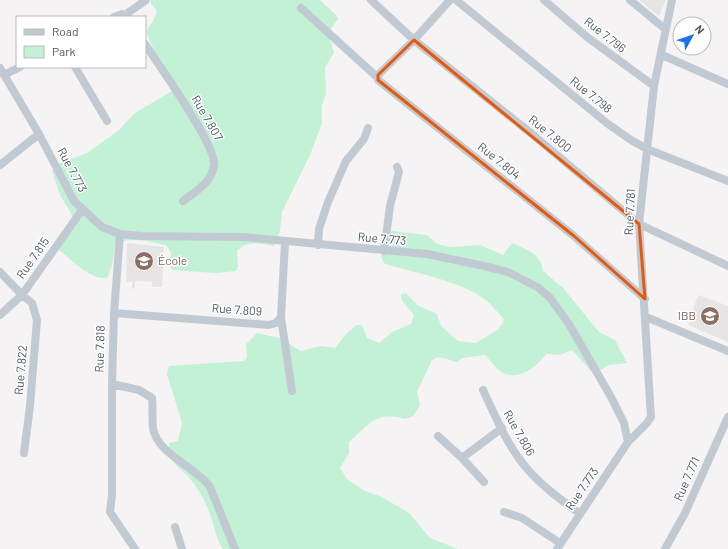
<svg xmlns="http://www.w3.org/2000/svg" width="728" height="549" font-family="Barlow,sans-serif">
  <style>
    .education { fill: #e6e4e5 }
    .green { fill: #c3f1d5 }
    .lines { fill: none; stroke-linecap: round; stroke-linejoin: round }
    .street { stroke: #c1cad2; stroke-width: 8 }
    .marked { fill: none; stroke: #e8590c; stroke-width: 3; stroke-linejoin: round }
    .labels { text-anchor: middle; stroke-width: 3; stroke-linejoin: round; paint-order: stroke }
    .street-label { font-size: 12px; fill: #4a5661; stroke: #fff }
    .education-label { font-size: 12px; fill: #785e54; stroke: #fff; text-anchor: start }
  </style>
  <rect width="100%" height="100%" fill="#f5f3f3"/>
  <path class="education" d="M639 0H666L659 16Z
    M127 243 164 247 162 287H152V282L139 281 135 282V288L132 289V282H126Z
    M698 295 728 306V342L688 325Z"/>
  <path class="green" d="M151 0H320L336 15 338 19 328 33 334 53 325 67 326 93 322 105V123L310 155 282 212 280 231 274 246C260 244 248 240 237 251L238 267 236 271 215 273 172 270 169 262 171 253 167 246C150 241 131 237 115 243L113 261 108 277C93 283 71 259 59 250V246L76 226 71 213 60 195 52 171 58 164 87 153 118 131 135 113 177 88 159 61 146 32 153 21 157 11 151 4Z
    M392 231 427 235 437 244 450 247 480 245 503 255 512 243C527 250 541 253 543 271L563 288 599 332 615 340 627 363 609 365 594 374 572 350 560 355 546 354C538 366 519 381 503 373 497 370 490 360 485 355L463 358 456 362C448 360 439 354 432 360L417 392 420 405 413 416 405 419C376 410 369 425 349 442V453L340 468 347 479 365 491 382 497 409 513 430 538 458 549H223C216 540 215 527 211 517 208 506 199 490 192 481 183 469 164 461 170 443L178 441 182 423 167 374 169 366 244 361 247 357 246 344 257 333 279 338 301 351 322 346 335 348 347 333 357 325H362L367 338 379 343 392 332 411 324 414 315 401 299V294L406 293 417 305 437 314 441 326 458 341 476 343 497 330 503 323 504 319C498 313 493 306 487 301 462 281 415 273 385 264L381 257 387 232Z"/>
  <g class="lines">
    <path class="street" d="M371 0 414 40 532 134 639 224 728 266
      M450 0 414 40 378 75V80L574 236 645 299
      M456 0 608 124 631 140 647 149 728 181
      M544 0 587 37 654 86
      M630 0 665 29
      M301 8 377 77
      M125 15 146 0
      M114 17 122 14 126 17
      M145 44C158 64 218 147 214 166 211 183 196 191 183 201
      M662 55 728 84
      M75 67 107 121
      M0 68 39 134 74 201 102 227 120 234 141 236 243 237 427 254 484 266 508 272 539 288 550 298 569 324 611 397 624 423 628 442 557 549
      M4 75 20 67
      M0 165 39 134
      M120 234 114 313 112 384 139 390 152 398C153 408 152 418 153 428 157 454 196 467 210 487L235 549
      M318 245 319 229 328 202 346 161 364 139 368 128
      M384 251 390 206 399 172 397 167
      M0 272 22 295 32 303 37 320 30 406 24 453
      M114 313 269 325 276 323 281 317 285 242
      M0 315 22 295 82 210
      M281 317 292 391
      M646 317 728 351
      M112 384V495L110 512 135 549
      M483 390C495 415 506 443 524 465 539 484 560 499 579 513
      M438 436 462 458 502 428
      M628 442 647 423 651 417 639 224 654 86 672 0
      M462 458 484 482
      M504 512 522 518 560 543
      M175 527 182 549
      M665 549 685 513 728 417"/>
  </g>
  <path class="marked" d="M414 40 639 224 645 299 574 236 378 80V75Z"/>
  <defs>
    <g id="school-disc" transform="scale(1)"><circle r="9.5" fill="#8d6e63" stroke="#fff"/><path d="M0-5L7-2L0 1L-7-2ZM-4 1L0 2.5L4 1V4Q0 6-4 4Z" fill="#fff"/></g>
  </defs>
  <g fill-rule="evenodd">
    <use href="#school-disc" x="144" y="261"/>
    <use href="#school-disc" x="710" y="316"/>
  </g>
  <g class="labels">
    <g class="street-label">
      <text transform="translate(605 35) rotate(38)" y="4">Rue 7.796</text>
      <text transform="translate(591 95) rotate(39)" y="4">Rue 7.798</text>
      <text transform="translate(207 118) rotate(60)" y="4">Rue 7.807</text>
      <text transform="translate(550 134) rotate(39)" y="4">Rue 7.800</text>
      <text transform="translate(499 161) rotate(39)" y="4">Rue 7.804</text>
      <text transform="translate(72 170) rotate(62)" y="4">Rue 7.773</text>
      <text transform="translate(630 212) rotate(-87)" y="4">Rue 7.781</text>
      <text transform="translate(382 239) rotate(5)" y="4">Rue 7.773</text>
      <text transform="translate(33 258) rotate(-55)" y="4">Rue 7.815</text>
      <text transform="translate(237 310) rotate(4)" y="4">Rue 7.809</text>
      <text transform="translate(100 349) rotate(-88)" y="4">Rue 7.818</text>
      <text transform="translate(21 370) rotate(-85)" y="4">Rue 7.822</text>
      <text transform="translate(519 433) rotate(60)" y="4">Rue 7.806</text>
      <text transform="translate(687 479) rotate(-66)" y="4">Rue 7.771</text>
      <text transform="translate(582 489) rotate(-56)" y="4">Rue 7.773</text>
    </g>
    <g class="education-label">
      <text x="158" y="265">École</text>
      <text x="696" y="320" text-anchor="end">IBB</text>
    </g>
  </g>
  <rect x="16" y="16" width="130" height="52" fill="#ffffff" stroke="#b7bbc0"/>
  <rect x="24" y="29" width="20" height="6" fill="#c1cad2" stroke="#b7bbc0"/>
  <text x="52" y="36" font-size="12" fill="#4a5661">Road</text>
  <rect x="24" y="46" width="20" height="12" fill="#c3f1d5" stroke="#b7bbc0"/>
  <text x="52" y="56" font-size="12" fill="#4a5661">Park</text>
  <g transform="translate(692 36) rotate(50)"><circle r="19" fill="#ffffff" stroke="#b7bbc0"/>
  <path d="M0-3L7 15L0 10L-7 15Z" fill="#1a73e8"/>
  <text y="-6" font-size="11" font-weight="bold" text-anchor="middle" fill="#4a5661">N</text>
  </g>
</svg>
